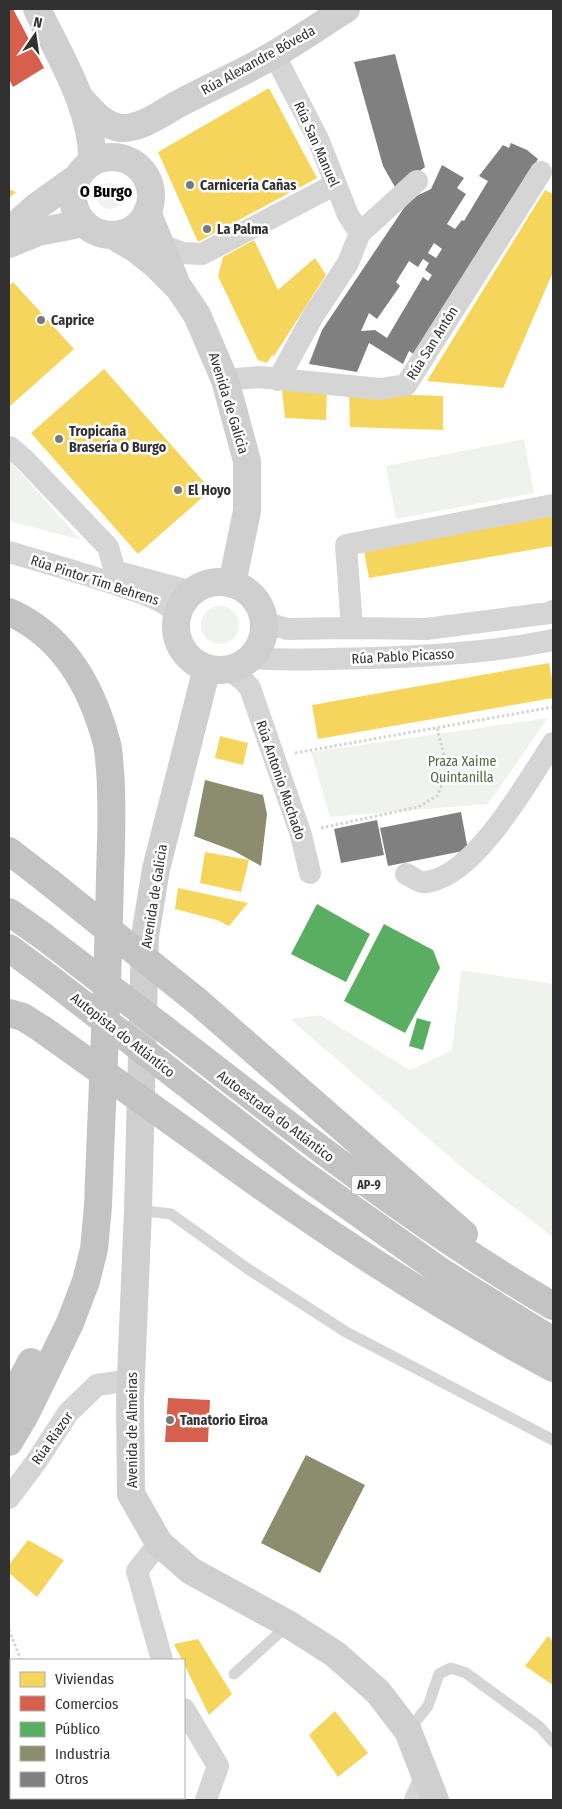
<svg xmlns="http://www.w3.org/2000/svg" width="562" height="1809" font-family="'Fira Sans Condensed',sans-serif">
  <style>
    .green { fill: #f0f3ed }
    .homes { fill: #f6d55c }
    .shops { fill: #d6604d }
    .public { fill: #5aae61 }
    .industry { fill: #8c8c6e }
    .building { fill: #808080; fill-rule: evenodd }
    .lines { fill: none; stroke-linecap: round; stroke-linejoin: round }
    .path { stroke: #d4d4d4; stroke-width: 3; stroke-dasharray: 2.5 2.5; stroke-linecap: butt }
    .lane { stroke: #d5d5d5; stroke-width: 11 }
    .street { stroke: #d5d5d5; stroke-width: 22 }
    .secondary { stroke: #cfcfcf; stroke-width: 28 }
    .highway { stroke: #c3c3c3; stroke-width: 28 }
    .highway-bridge { stroke: #c3c3c3; stroke-width: 28 }
    .poi-dot { fill: #797979; stroke: #fff; stroke-width: 2 }
    .labels { text-anchor: middle; stroke-width: 5; stroke-linejoin: round; paint-order: stroke }
    .shield { fill: #fff; stroke: #6f6f6f; stroke-width: 1 }
    .shield-label { font-size: 12px; font-weight: bold; fill: #313131 }
    .street-label { font-size: 14px; fill: #313131; stroke: #fff }
    .poi-label { font-size: 14px; font-weight: bold; fill: #313131; stroke: #fff; text-anchor: start }
    .park-label { font-size: 14px; fill: #556a41; stroke: #fff }
    .quarter-label { font-size: 16px; font-weight: bold; fill: #000; stroke: #fff }
  </style>
  <rect width="100%" height="100%" fill="#fff"/>
  <path class="green" d="M97 196a13 13 0 1 1 26 0a13 13 0 1 1-26 0Z
    M524 439 534 493 396 519 386 466Z
    M9 460 81 540 9 521Z
    M201 625a19 19 0 1 1 38 0a19 19 0 1 1-38 0Z
    M548 718 488 804 330 817 311 752Z
    M461 970 553 984V1237L466 1171 290 1019 320 1015 410 1070 452 1050Z"/>
  <path class="homes" d="M269 88 317 178 198 242 158 152Z
    M9 189 16 192 9 198Z
    M545 190 553 194V272L503 388 427 381Z
    M254 240 278 290 315 258 326 275 274 356 272 355 267 363 258 360 218 276 223 257Z
    M13 282 74 349 9 407V286Z
    M104 369 211 490 138 554 31 433Z
    M282 390 327 392 326 420 285 418Z
    M349 393 443 396V430L350 427Z
    M553 512V546L369 578 363 545Z
    M549 663 553 686V698L318 739 312 705Z
    M220 736 248 743 243 765 215 758Z
    M205 852 249 860 241 892 200 883Z
    M178 888 248 903 229 926 217 920 175 909Z
    M28 1540 64 1560 37 1597 9 1573V1565Z
    M548 1636 553 1641V1685L525 1666Z
    M198 1639 232 1694 209 1715 184 1664V1660H182L174 1644Z
    M335 1711 368 1753 338 1777 309 1735Z"/>
  <path class="shops" d="M9 9H13L44 68 13 87 9 79Z
    M168 1398 210 1400 208 1442H165Z"/>
  <path class="public" d="M317 904 370 934 346 982 291 954Z
    M384 924 433 950 440 968 405 1033 344 1001Z
    M417 1018 431 1022 423 1050 409 1046Z"/>
  <path class="industry" d="M205 780 263 795 267 814 261 866 234 851 194 836Z
    M306 1455 365 1485 320 1573 261 1543Z"/>
  <path class="building" d="M395 54 425 167 396 189 383 166 354 62Z
    M511 143 527 150 538 159 415 355 409 351 403 364 369 343 357 372 309 364 322 330 410 199 431 189 442 165 464 178 457 188 466 194 447 224 455 229 462 220 464 221 488 181 479 176 503 145 509 148ZM434 243 442 249 436 258 428 253ZM423 259 429 263 425 270 432 275 428 281 423 277 387 338 375 330 361 331 369 313 377 319 400 286 396 282 409 261 418 267Z
    M461 812 468 850 388 866 380 828Z
    M377 820 384 855 341 863 334 829Z"/>
  <g class="lines">
    <path class="path" d="M295 753 553 707
      M321 828 418 807 437 796 448 771 437 728
      M9 1630 21 1660"/>
    <path class="lane" d="M138 1210 171 1214 248 1269 346 1332 553 1440
      M234 1674 288 1625
      M408 1731 428 1706 439 1674 451 1668 466 1673 540 1727 553 1742"/>
    <path class="street" d="M274 54 318 139 348 215 360 233 348 263 313 316 278 380
      M360 233 417 181
      M161 245 183 253 202 254 336 184
      M225 380 259 377 380 389 406 385 541 172
      M9 448 10 447 24 459 108 547 115 571 193 592
      M9 552C47 563 86 574 124 587 143 594 164 599 178 615
      M264 622 287 629 352 628 426 629 541 614 551 613 553 611
      M352 628 346 545 553 505
      M251 658C292 661 333 659 374 658 434 656 495 652 553 640
      M227 669 242 679 250 688 301 835 310 873
      M406 874C411 876 418 882 423 882 426 883 428 881 431 881 478 871 527 782 553 743
      M9 1498 36 1462 68 1413 97 1385 131 1380
      M159 1543 137 1571 162 1660
      M184 1709 218 1766 206 1800
      M415 1800 426 1775"/>
    <path class="secondary" d="M37 9C59 55 94 111 92 162
      M79 97C91 110 103 126 121 128 142 129 163 112 180 103 212 86 245 72 275 54 299 40 322 24 346 9
      M73 196a39 39 0 1 1 78 0a39 39 0 1 1-78 0Z
      M147 212 175 280
      M9 231 36 207 78 177
      M112 235 136 249 156 265 179 288 197 315 225 380 247 461V511L232 584
      M9 244 38 232 84 223
      M176 626a44 44 0 1 1 88 0a44 44 0 1 1-88 0Z
      M207 668 156 869 145 936 138 1210 130 1399 131 1494 159 1543 191 1571 288 1624 335 1654 378 1692 408 1731 435 1800"/>
    <path class="highway" d="M9 612C64 636 92 687 107 744 109 752 109 761 110 770 113 805 111 841 110 876 108 986 102 1096 98 1206L94 1249 86 1281 70 1323 25 1415 9 1442
      M9 851 48 881
      M9 912 43 936
      M9 948 48 977
      M197 1001 464 1234
      M9 1013 23 1017 42 1029
      M194 1052C310 1142 426 1232 553 1306
      M198 1093 299 1171 440 1271 553 1341
      M196 1139C310 1223 428 1301 553 1368
      M9 1404 31 1362"/>
    <path class="highway-bridge" d="M48 881 197 1001
      M43 936 194 1052
      M48 977 198 1093
      M42 1029 196 1139"/>
  </g>
  <g class="poi-dot">
    <circle cx="190" cy="185" r="5"/>
    <circle cx="207" cy="229" r="5"/>
    <circle cx="41" cy="320" r="5"/>
    <circle cx="59" cy="439" r="5"/>
    <circle cx="178" cy="490" r="5"/>
    <circle cx="170" cy="1420" r="5"/>
  </g>
  <g class="labels">
    <rect class="shield" x="351.5" y="1175.5" width="35" height="19" rx="4"/>
    <g class="shield-label">
      <text x="369" y="1189">AP-9</text>
    </g>
    <g class="street-label">
      <text transform="translate(258 60) rotate(-29)" y="5">Rúa Alexandre Bóveda</text>
      <text transform="translate(317 144) rotate(66)" y="5">Rúa San Manuel</text>
      <text transform="translate(432 343) rotate(-58)" y="5">Rúa San Antón</text>
      <text transform="translate(229 403) rotate(73)" y="5">Avenida de Galicia</text>
      <text transform="translate(95 580) rotate(18)" y="5">Rúa Pintor Tim Behrens</text>
      <text transform="translate(403 656) rotate(-3)" y="5">Rúa Pablo Picasso</text>
      <text transform="translate(281 780) rotate(71)" y="5">Rúa Antonio Machado</text>
      <text transform="translate(154 896) rotate(-81)" y="5">Avenida de Galicia</text>
      <text transform="translate(123 1035) rotate(38)" y="5">Autopista do Atlántico</text>
      <text transform="translate(276 1116) rotate(37)" y="5">Autoestrada do Atlántico</text>
      <text transform="translate(132 1430) rotate(-90)" y="5">Avenida de Almeiras</text>
      <text transform="translate(52 1438) rotate(-55)" y="5">Rúa Riazor</text>
    </g>
    <g class="poi-label">
      <text x="200" y="190">Carnicería Cañas</text>
      <text x="217" y="234">La Palma</text>
      <text x="51" y="325">Caprice</text>
      <text x="69" y="436">Tropicaña<tspan x="69" dy="16">Brasería O Burgo</tspan></text>
      <text x="188" y="495">El Hoyo</text>
      <text x="180" y="1425">Tanatorio Eiroa</text>
    </g>
    <g class="park-label">
      <text x="462" y="766">Praza Xaime<tspan x="462" dy="16">Quintanilla</tspan></text>
    </g>
    <g class="quarter-label">
      <text x="106" y="197">O Burgo</text>
    </g>
  </g>
  <rect width="562" height="1809" fill="none" stroke="#313131" stroke-width="20"/>
  <rect x="10" y="1659" width="175" height="140" fill="#ffffff" stroke="#adadad"/>
  <rect x="20" y="1672" width="25" height="15" fill="#f6d55c" stroke="#adadad"/>
  <text x="55" y="1684" font-size="15" fill="#313131">Viviendas</text>
  <rect x="20" y="1696" width="25" height="15" fill="#d6604d" stroke="#adadad"/>
  <text x="55" y="1709" font-size="15" fill="#313131">Comercios</text>
  <rect x="20" y="1722" width="25" height="15" fill="#5aae61" stroke="#adadad"/>
  <text x="55" y="1734" font-size="15" fill="#313131">Público</text>
  <rect x="20" y="1746" width="25" height="15" fill="#8c8c6e" stroke="#adadad"/>
  <text x="55" y="1759" font-size="15" fill="#313131">Industria</text>
  <rect x="20" y="1772" width="25" height="15" fill="#808080" stroke="#adadad"/>
  <text x="55" y="1784" font-size="15" fill="#313131">Otros</text>
  <g transform="translate(35 35) rotate(13)" stroke="#ffffff" stroke-width="4" paint-order="stroke">
  <path d="M0-4L9 19L0 12L-9 19Z" fill="#313131"/>
  <text y="-8" font-size="14" font-weight="bold" text-anchor="middle" fill="#313131">N</text>
  </g>
</svg>
